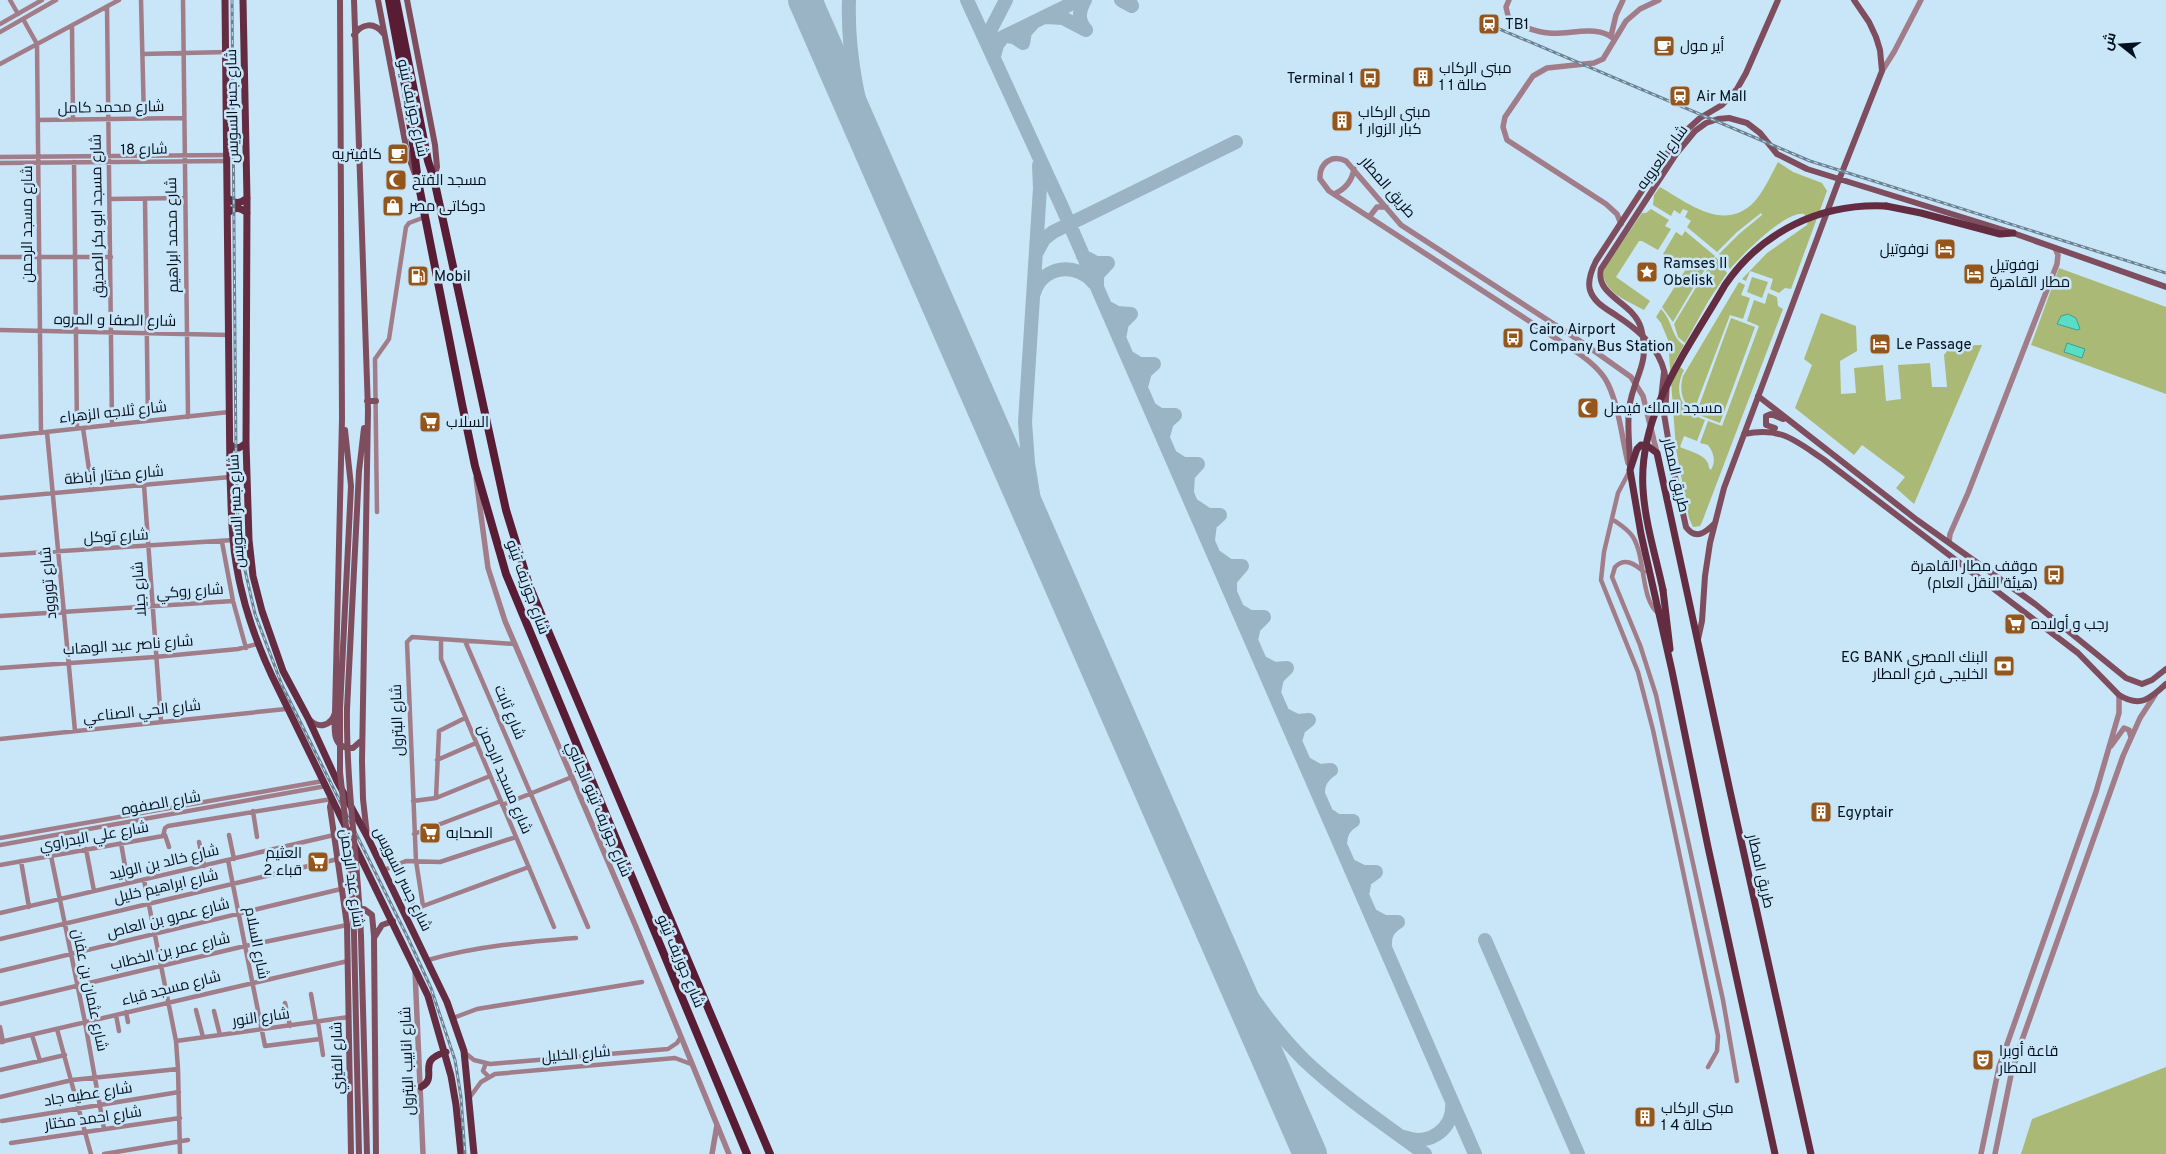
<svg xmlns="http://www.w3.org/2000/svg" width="2166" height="1154" font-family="Overpass,Cairo,sans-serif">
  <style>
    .green { fill: #abb977 }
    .water { fill: #59ddc5; stroke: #3ea093 }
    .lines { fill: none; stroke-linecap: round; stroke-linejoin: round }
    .taxiway { stroke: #9ab4c5; stroke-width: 14 }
    .runway { stroke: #9ab4c5; stroke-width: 34 }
    .minor { stroke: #a07d88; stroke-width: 4.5 }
    .tertiary { stroke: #a07d88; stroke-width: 5.5 }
    .secondary { stroke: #7e4e5e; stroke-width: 6 }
    .primary { stroke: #642c41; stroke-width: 7 }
    .trunk { stroke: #581c35; stroke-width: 8 }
    .rail-casing { stroke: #6b8292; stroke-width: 3 }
    .rail { stroke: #c9e5f8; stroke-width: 1; stroke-dasharray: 4; stroke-linecap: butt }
    .secondary-bridge { stroke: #7e4e5e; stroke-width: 6 }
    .primary-bridge { stroke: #642c41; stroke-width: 7 }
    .labels { text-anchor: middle; stroke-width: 5; stroke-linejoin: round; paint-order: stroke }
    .poi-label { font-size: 15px; fill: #00101e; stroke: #c9e5f8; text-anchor: start }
    .street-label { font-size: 15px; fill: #00101e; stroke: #c9e5f8 }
  </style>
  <rect width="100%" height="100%" fill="#c9e5f8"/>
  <path class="green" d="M1778 162 1793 172 1822 183 1827 191 1791 289 1785 288 1779 293 1770 289 1773 279 1750 271 1746 281 1742 279 1767 253 1807 225 1808 221 1804 214C1786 210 1742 255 1730 269L1719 254 1739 234 1762 215 1761 213 1737 232 1717 252 1687 227 1691 221 1685 217 1688 211 1683 209 1680 214 1674 210 1671 216 1653 205 1654 195 1660 187C1688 203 1724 233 1754 202 1764 191 1771 175 1778 162Z
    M1651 209 1669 220 1665 226 1671 229 1658 250 1642 241H1639L1616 277 1650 301 1644 310C1628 301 1597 290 1605 267L1642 213H1646Z
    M1685 231 1715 256 1699 278 1673 322 1662 307 1686 269 1663 254 1676 232 1682 236Z
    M1716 257 1727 273 1709 300 1685 343 1678 337 1674 324 1701 279Z
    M2059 268 2166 307V394L2031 345Z
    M1752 277 1768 282 1762 298 1747 292Z
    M1739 282 1745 285 1741 295 1750 298 1743 319 1730 315 1693 413C1682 402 1679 390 1683 376Z
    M1768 293 1777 297 1778 306 1783 309 1702 522 1700 526 1693 527 1689 518 1676 449 1668 340 1661 323 1656 317 1661 309C1673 321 1671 337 1684 345L1674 363 1684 370C1672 393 1683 412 1705 420L1697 441 1684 436 1680 447C1691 452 1709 455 1709 468L1711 470C1716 461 1714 453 1708 445L1700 443 1708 421 1722 426 1759 326 1747 321 1754 300 1765 304Z
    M1821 313 1856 326 1857 351 1840 361 1841 394 1856 393 1854 368 1883 365 1886 401 1901 399 1898 365 1930 363 1932 387H1947L1944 355 1951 346 1982 345 1914 504 1896 488 1905 477 1862 445 1854 455 1795 408 1812 365 1804 359Z
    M1731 318 1755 327 1720 423 1696 414Z
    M2166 1067V1154H2021L2032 1119Z"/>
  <path class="water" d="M2068 314 2076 318 2080 329 2077 330 2057 324 2061 316Z
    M2067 343 2085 349 2082 358 2064 352Z"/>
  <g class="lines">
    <path class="taxiway" d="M849 0C847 57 860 112 877 166
      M967 0 1062 207 1475 1154
      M1121 0 1132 6 1129 0
      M1046 17 1063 18 1086 30C1077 20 1079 11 1085 0
      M1006 36 1014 37 1023 43 1025 32 1033 23
      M989 46 991 29 1006 0
      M994 56 997 45 1003 37 1079 0
      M1039 165 1040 188 1025 422 1028 463 1034 500 1050 561
      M1037 252 1044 239 1053 232 1236 142
      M1083 256 1096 263H1108L1097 275V287
      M1034 293C1043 265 1077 262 1094 283
      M1106 307 1117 313 1131 314 1122 323 1119 338
      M1128 357 1139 364H1154L1145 372 1141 387
      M1151 409 1160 415H1175L1167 422 1163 436
      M1172 457 1183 464H1198L1188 475 1187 491
      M1193 505 1208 515H1220L1210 524 1208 540
      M1215 556 1229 566H1242L1230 580V592
      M1238 610 1250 617H1264L1254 627 1251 640
      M1261 662 1274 669 1287 668 1277 678 1274 693
      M1283 714 1297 721 1309 720 1299 728 1295 741
      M1305 763 1319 771 1331 770C1322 776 1318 782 1318 793
      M1327 814 1337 821H1353C1344 826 1340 833 1340 844
      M1349 865 1363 872H1376L1365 880 1362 895
      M1371 915 1384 922H1398C1388 928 1384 935 1385 947
      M1485 940 1578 1154
      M1221 950C1246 989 1271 1027 1304 1060 1341 1095 1384 1124 1425 1154
      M1404 1137C1430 1147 1455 1128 1452 1101"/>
    <path class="runway" d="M805 0 1310 1154"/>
    <path class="minor" d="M10 0 18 14
      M141 0 144 119
      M183 0 188 417
      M107 7 112 424
      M23 19 37 44 41 433
      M0 24 42 0
      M72 26 73 120
      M0 32 56 0
      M143 54 227 52
      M0 64 119 0
      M39 120 184 118
      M0 157 228 155
      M74 162 77 428
      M0 163 228 161
      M110 199 184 198
      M145 199 148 421
      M0 257H111
      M0 330 229 335
      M83 428 92 490
      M47 432 75 731
      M0 437 229 412
      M1629 472 1618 493 1604 552 1601 580 1638 672 1653 730 1718 1036 1717 1051 1708 1067
      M144 485 161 721
      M0 498 230 477
      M377 512 375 359 389 339 406 227 409 223 425 217
      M1612 519C1619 524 1628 529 1633 537 1646 558 1640 600 1659 614
      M222 542 233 601 246 648
      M0 555 233 540
      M1644 572C1635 564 1625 557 1615 567L1612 577 1640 645 1656 695 1723 1000 1737 1081
      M0 616 233 601
      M441 640V659L554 927
      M465 641 588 927
      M0 668 155 657 238 649 257 644
      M0 739 286 709
      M437 760 476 743
      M436 798 439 731 465 718
      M413 801 436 798 490 776
      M502 805 572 777
      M253 811 257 837
      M414 834 501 801
      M165 835 169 847
      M229 835 234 859
      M0 838 323 781
      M199 842 204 866
      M121 843 128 883
      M0 845 326 786
      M86 849 94 891
      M51 856 85 1022 104 1129
      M228 860 265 1046 320 1039
      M21 861 29 907
      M0 865 163 836 165 828 168 826 332 799
      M384 870 406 861 440 862 516 837
      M144 880 176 1041 178 1069 180 1154
      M402 883 416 910
      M423 906 416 861 407 642 412 637 515 644
      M0 913 334 835
      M406 915 423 906 529 867
      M0 939 338 859
      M428 960C476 946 526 942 576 938
      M0 971 341 889
      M311 994 316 1022
      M285 1003 290 1026
      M0 1004 245 946 347 925
      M196 1010 203 1037
      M214 1011 220 1035
      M126 1012 128 1022
      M116 1015 119 1031
      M453 1018 477 1009 642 982
      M318 1022 323 1055
      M0 1027 3 1042
      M57 1029 91 1154
      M32 1035 40 1061
      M176 1041 349 1017
      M0 1042 348 961
      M464 1052 474 1060 490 1064 668 1049 677 1043 681 1037
      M486 1063 483 1071 488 1076
      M0 1070 65 1055
      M0 1097 72 1080 178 1069
      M470 1097 481 1082 495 1074 675 1058 691 1064
      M2 1121 179 1092
      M11 1143 180 1118
      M104 1154 188 1140"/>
    <path class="tertiary" d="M1509 0 1506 7 1509 20C1522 26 1535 32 1549 33 1569 35 1598 24 1614 39
      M1611 36 1616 15 1623 0
      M1882 71 1894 52 1921 0
      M1334 194C1346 189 1352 181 1354 169
      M1370 216 1377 207H1386
      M1621 224 1617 214 1606 204 1507 140 1503 127 1505 117 1533 76 1547 68 1594 63 1603 59 1626 21 1640 9 1659 0
      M1628 463C1622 438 1619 407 1608 384 1601 369 1586 358 1572 349L1329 191 1320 179C1319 163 1332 154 1346 161L1401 225 1583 343 1631 377 1643 396 1657 453
      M476 478 488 568 505 621 636 927 729 1154
      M1949 542 1950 534 1968 493 2057 264 2058 255 2055 248
      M2111 746 2124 728 2129 730 2131 737
      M415 971 423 1154
      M712 1154 717 1125
      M1981 1154 1999 1067 2096 792 2119 713V695
      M1995 1154 2011 1075 2021 1043 2123 756 2140 718 2155 695"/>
    <path class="secondary" d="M354 0 368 410 362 761 363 799 367 835
      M378 0 407 152 416 177
      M407 0 435 145 437 167 434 178
      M354 35C362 23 374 22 383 33
      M1758 396 1917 520 2035 604 2126 678 2142 684 2152 680 2166 669
      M1661 399 1664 372
      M367 401H376
      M1663 408 1673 468 1686 527C1696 541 1706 532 1715 523
      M1664 412C1674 366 1654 340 1617 316 1607 309 1594 303 1590 290 1587 280 1592 269 1596 261L1660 163 1680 136 1700 118 1722 105 1737 89 1746 73 1778 0
      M1775 428 1766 425V416L1771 414 1783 419
      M1744 434C1781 427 1793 439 1823 459L2078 653 2119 695C2140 708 2150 699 2166 684
      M1630 467C1630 448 1627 428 1629 409 1633 376 1651 366 1641 328 1633 301 1595 297 1601 269L1676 154 1695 131 1706 123 1718 119 1729 118 1747 123 1760 133 1777 154 1807 169 2013 233 2166 287
      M1698 639 1702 621 1705 576 1710 543 1724 488 1839 180 1882 71 1880 50 1876 37 1869 22 1854 0
      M340 709 351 486 345 430
      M347 709 359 471 364 428
      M335 717C334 732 333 749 353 748L362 740
      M310 720C319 729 331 726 335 713L342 419 340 0
      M332 799 330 807 347 925 351 1154
      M355 910 364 909 372 915 374 936
      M354 934 359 1154
      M361 936 367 1154
      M376 1154 374 938 382 925 393 921"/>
    <path class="primary" d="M225 0 230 477C231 497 231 518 233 539 237 587 252 633 272 676L428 996 451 1076 456 1105 461 1154
      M243 0 247 198 246 443 249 540 253 576 262 611 283 671 308 718 337 781 367 836 447 1002 464 1051 474 1154
      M228 198C234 204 240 204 247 198
      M1886 206 1921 213 2000 234 2013 233
      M228 213C234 207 240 207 247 213
      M230 444 233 447 239 448 246 443
      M1663 590 1670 649
      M421 1087C440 1077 414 1061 446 1052
      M1775 1154 1708 847 1672 671 1641 534 1630 470 1637 449 1641 445 1649 447 1657 453 1730 791 1811 1154"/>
    <path class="trunk" d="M389 0 406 91 418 181 462 404 475 466 506 574 747 1154
      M396 0 428 161 434 179 506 510 529 585 549 633 770 1154"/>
    <g class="rail-casing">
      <path id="rail" d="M232 0 236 454 238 524 245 570 255 614 282 685 408 938 431 988 455 1060 461 1097 465 1154
        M1490 25 1810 161 2166 273"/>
    </g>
    <use href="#rail" class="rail"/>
    <path class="secondary-bridge" d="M340 709V772L351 873 354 934
      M347 709C346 785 358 860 361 936"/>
    <path class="primary-bridge" d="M1663 590C1656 557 1645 523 1643 489 1638 412 1689 348 1725 285 1762 231 1821 203 1886 206"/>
  </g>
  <defs>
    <g id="station-square" transform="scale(1.125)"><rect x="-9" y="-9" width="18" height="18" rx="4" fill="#95561c" stroke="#c9e5f8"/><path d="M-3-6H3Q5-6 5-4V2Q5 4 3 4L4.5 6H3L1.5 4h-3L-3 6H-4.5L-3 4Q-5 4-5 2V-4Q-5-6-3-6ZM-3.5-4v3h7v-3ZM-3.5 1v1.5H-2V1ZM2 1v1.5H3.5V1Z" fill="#fff"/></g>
    <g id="cafe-square" transform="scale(1.125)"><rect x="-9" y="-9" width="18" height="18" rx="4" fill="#95561c" stroke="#c9e5f8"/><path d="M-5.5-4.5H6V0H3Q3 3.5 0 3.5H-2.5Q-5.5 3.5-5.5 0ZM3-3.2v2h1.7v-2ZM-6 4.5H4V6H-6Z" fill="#fff"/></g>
    <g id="building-square" transform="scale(1.125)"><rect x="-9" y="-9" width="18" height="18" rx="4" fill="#95561c" stroke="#c9e5f8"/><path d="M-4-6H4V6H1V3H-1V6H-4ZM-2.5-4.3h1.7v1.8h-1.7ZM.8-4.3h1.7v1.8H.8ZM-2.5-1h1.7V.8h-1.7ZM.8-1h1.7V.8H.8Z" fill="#fff"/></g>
    <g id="bus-square" transform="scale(1.125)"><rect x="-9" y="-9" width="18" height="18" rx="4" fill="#95561c" stroke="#c9e5f8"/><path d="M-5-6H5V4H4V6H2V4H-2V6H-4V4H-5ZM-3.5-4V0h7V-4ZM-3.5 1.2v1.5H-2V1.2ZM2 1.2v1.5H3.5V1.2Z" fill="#fff"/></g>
    <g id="mosque-square" transform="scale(1.125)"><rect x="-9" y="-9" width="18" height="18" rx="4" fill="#95561c" stroke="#c9e5f8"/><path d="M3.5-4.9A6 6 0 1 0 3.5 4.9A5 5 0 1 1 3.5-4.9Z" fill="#fff"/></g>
    <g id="shop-square" transform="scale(1.125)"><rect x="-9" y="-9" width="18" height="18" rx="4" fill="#95561c" stroke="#c9e5f8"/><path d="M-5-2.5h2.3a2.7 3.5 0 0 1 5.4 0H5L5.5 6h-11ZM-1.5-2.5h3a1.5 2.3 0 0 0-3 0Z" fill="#fff"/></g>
    <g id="hotel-square" transform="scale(1.125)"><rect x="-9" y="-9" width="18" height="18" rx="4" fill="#95561c" stroke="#c9e5f8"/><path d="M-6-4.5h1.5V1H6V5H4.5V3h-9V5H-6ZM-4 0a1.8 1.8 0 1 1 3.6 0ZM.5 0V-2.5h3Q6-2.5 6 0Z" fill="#fff"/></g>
    <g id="sight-square" transform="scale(1.125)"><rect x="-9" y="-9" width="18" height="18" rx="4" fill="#95561c" stroke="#c9e5f8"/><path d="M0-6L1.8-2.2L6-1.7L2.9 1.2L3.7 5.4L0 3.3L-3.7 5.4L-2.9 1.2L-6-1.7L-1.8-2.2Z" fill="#fff"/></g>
    <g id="fuel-square" transform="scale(1.125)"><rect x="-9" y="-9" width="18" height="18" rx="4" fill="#95561c" stroke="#c9e5f8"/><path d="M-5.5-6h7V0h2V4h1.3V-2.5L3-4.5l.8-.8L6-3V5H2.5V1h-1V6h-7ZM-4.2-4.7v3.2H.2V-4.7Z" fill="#fff"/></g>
    <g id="supermarket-square" transform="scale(1.125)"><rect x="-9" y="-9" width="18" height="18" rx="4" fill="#95561c" stroke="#c9e5f8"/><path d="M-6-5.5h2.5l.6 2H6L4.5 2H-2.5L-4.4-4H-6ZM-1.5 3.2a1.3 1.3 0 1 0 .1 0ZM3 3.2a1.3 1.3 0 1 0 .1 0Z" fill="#fff"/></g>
    <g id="bank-square" transform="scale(1.125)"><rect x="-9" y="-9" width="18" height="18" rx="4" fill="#95561c" stroke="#c9e5f8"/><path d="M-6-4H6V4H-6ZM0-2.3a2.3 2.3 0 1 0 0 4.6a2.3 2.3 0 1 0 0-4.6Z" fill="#fff"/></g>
    <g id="theatre-square" transform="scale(1.125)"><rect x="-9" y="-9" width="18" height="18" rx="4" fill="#95561c" stroke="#c9e5f8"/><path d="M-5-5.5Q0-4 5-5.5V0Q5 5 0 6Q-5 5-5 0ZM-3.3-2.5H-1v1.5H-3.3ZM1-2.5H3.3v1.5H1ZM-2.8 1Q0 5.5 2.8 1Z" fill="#fff"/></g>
  </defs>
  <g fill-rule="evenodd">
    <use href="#station-square" x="1489" y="24"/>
    <use href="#cafe-square" x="1664" y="46"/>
    <use href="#building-square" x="1423" y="77"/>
    <use href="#bus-square" x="1370" y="78"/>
    <use href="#station-square" x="1680" y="96"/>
    <use href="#building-square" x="1342" y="121"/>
    <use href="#cafe-square" x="398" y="154"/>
    <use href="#mosque-square" x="396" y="180"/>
    <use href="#shop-square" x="393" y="206"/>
    <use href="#hotel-square" x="1945" y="249"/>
    <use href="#sight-square" x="1647" y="272"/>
    <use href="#hotel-square" x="1974" y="274"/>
    <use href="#fuel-square" x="418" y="276"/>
    <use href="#bus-square" x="1513" y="338"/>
    <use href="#hotel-square" x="1880" y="344"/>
    <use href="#mosque-square" x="1588" y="408"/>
    <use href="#supermarket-square" x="430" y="422"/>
    <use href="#bus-square" x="2054" y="575"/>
    <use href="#supermarket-square" x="2015" y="624"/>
    <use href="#bank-square" x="2004" y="666"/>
    <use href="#building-square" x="1821" y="812"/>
    <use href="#supermarket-square" x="430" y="833"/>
    <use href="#supermarket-square" x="318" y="862"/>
    <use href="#theatre-square" x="1983" y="1060"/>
    <use href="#building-square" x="1645" y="1117"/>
  </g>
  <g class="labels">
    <g class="poi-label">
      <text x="1505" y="29">TB1</text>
      <text x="1680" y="51">أير مول</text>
      <text x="1439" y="73">مبنى الركاب<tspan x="1439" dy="17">1 صالة 1</tspan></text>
      <text x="1354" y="83" text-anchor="end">Terminal 1</text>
      <text x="1696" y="101">Air Mall</text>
      <text x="1358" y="117">مبنى الركاب<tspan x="1358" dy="17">1 كبار الزوار</tspan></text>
      <text x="382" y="159" text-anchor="end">كافيتريه</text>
      <text x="412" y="185">مسجد الفتح</text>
      <text x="409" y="211">دوكاتى مصر</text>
      <text x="1929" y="254" text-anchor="end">نوفوتيل</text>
      <text x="1663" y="268">Ramses II<tspan x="1663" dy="17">Obelisk</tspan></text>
      <text x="1990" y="270">نوفوتيل<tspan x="1990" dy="17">مطار القاهرة</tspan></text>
      <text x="434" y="281">Mobil</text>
      <text x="1529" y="334">Cairo Airport<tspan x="1529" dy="17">Company Bus Station</tspan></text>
      <text x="1896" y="349">Le Passage</text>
      <text x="1604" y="413">مسجد الملك فيصل</text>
      <text x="446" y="427">السلاب</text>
      <text x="2038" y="571" text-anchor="end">موقف مطار القاهرة<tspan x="2038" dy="17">(هيئة النقل العام)</tspan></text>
      <text x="2031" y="629">رجب و أولاده</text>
      <text x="1988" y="662" text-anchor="end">EG BANK البنك المصرى<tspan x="1988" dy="17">الخليجى فرع المطار</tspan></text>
      <text x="1837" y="817">Egyptair</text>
      <text x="446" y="838">الصحابه</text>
      <text x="302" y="858" text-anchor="end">العثيم<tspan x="302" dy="17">2 قباء</tspan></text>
      <text x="1999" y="1056">قاعة أوبرا<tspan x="1999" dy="17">المطار</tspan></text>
      <text x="1661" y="1113">مبنى الركاب<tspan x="1661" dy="17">1 صالة 4</tspan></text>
    </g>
    <g class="street-label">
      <text transform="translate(232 106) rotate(-91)" y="5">شارع جسر السويس</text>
      <text transform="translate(111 107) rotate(-1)" y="5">شارع محمد كامل</text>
      <text transform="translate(413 108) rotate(78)" y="5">شارع جوزيف تيتو</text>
      <text transform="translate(144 149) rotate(-1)" y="5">شارع 18</text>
      <text transform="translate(1662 157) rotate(-54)" y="5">شارع العروبه</text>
      <text transform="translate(1388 187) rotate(49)" y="5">طريق المطار</text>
      <text transform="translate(97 216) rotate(-91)" y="5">شارع مسجد ابو بكر الصديق</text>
      <text transform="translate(27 224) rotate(-90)" y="5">شارع مسجد الرحمن</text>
      <text transform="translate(172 235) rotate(-91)" y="5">شارع محمد ابراهيم</text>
      <text transform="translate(115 320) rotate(1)" y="5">شارع الصفا و المروه</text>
      <text transform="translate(113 412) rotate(-6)" y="5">شارع ثلاجه الزهراء</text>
      <text transform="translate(114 475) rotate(-5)" y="5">شارع مختار أباظة</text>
      <text transform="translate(1676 475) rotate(77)" y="5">طريق المطار</text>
      <text transform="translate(236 511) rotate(-93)" y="5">شارع جسر السويس</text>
      <text transform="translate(116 536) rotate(-3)" y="5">شارع توكل</text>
      <text transform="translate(48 583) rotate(-95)" y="5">شارع توروود</text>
      <text transform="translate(528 587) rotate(70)" y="5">شارع جوزيف تيتو</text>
      <text transform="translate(139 589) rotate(-94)" y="5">شارع جيلا</text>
      <text transform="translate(190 591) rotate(-4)" y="5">شارع روكي</text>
      <text transform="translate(128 645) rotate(-4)" y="5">شارع ناصر عبد الوهاب</text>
      <text transform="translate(142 711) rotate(-6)" y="5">شارع الحي الصناعي</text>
      <text transform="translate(510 712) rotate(67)" y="5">شارع ثابت</text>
      <text transform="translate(397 720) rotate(-92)" y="5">شارع البترول</text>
      <text transform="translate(505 779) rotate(67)" y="5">شارع مسجد الرحمن</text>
      <text transform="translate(161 803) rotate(-10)" y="5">شارع الصفوه</text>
      <text transform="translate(599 809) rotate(67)" y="5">شارع جوزيف تيتو الجانبي</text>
      <text transform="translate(94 836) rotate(-10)" y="5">شارع علي البدراوي</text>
      <text transform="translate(164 862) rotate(-13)" y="5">شارع خالد بن الوليد</text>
      <text transform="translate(1761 871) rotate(77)" y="5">طريق المطار</text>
      <text transform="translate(352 878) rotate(82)" y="5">شارع عبد الرحمن</text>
      <text transform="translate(403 879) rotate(64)" y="5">شارع جسر السويس</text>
      <text transform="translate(166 886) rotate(-13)" y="5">شارع ابراهيم خليل</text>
      <text transform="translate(168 918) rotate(-14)" y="5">شارع عمرو بن العاص</text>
      <text transform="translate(257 943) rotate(79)" y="5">شارع السلام</text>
      <text transform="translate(170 951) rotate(-13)" y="5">شارع عمر بن الخطاب</text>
      <text transform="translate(681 961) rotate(67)" y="5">شارع جوزيف تيتو</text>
      <text transform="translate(171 988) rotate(-14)" y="5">شارع مسجد قباء</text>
      <text transform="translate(90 990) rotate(78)" y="5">شارع عثمان بن عفان</text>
      <text transform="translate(261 1017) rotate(-8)" y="5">شارع النور</text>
      <text transform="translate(576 1054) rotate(-5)" y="5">شارع الخليل</text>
      <text transform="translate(337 1058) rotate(-91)" y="5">شارع الفيزي</text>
      <text transform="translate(407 1061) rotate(-92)" y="5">شارع انابيب البترول</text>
      <text transform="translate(88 1094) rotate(-9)" y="5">شارع عطيه جاد</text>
      <text transform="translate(93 1118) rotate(-8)" y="5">شارع احمد مختار</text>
    </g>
  </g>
  <g transform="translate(2121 45) rotate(287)" stroke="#c9e5f8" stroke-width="4" paint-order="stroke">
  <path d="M0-4L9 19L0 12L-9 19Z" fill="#00101e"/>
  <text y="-8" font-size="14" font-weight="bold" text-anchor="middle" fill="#00101e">ش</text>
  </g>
</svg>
